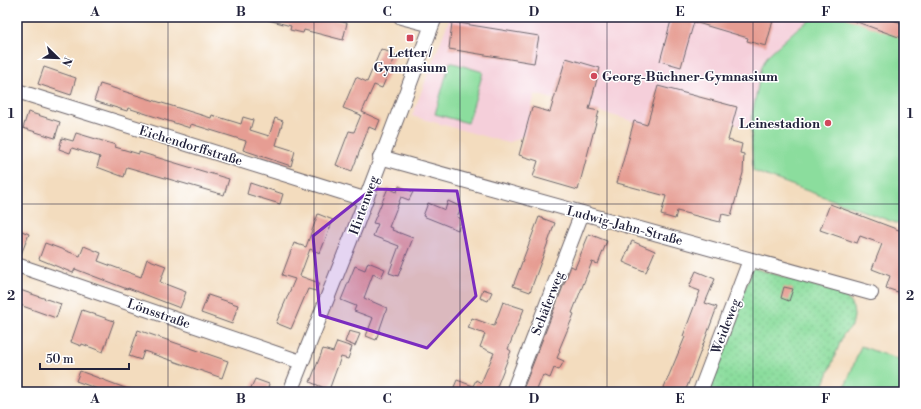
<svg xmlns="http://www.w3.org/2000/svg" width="921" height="409" font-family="'Libre Bodoni',serif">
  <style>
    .built { fill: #f5cfda }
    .green { fill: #8bdd9d; stroke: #56806c }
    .garden { fill: url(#garden-dots); stroke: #56806c }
    .building { fill: #e69d93 }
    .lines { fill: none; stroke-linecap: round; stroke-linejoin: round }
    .minor-casing { stroke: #6b6369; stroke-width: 16 }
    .minor { stroke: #fff; stroke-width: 14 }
    .marked { fill: #7b2cbf; fill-opacity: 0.2; stroke: #7b2cbf; stroke-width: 3; stroke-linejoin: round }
    .grid { fill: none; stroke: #22223b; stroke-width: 1; stroke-opacity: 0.55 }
    .poi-dot { fill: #d1495b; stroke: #fff; stroke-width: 1.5 }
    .labels { text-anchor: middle; stroke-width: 3; stroke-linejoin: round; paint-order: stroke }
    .poi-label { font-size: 13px; font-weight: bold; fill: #22223b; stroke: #fff }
    .street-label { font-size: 13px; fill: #22223b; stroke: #fff }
    .neatline { fill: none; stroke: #22223b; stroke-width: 1.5 }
    .grid-label { font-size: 13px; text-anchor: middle; font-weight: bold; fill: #22223b }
  </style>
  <defs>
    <pattern id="garden-dots" width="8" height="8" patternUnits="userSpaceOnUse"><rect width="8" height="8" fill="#8bdd9d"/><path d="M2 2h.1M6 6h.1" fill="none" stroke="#78bd88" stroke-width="1.8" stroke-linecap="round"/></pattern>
  </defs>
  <rect width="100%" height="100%" fill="#fff"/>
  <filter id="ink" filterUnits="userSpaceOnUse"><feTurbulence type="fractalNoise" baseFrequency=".025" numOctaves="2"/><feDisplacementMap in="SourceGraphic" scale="8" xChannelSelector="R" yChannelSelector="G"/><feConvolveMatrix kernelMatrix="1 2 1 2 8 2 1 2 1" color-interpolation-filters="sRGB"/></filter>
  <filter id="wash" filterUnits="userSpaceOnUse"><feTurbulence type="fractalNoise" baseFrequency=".012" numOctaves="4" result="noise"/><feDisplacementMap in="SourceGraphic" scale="16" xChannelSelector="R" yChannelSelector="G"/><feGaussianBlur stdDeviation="0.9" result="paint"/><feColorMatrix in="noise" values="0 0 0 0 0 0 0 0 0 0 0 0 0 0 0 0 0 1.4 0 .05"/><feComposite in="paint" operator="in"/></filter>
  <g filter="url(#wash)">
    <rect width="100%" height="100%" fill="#f3dcbe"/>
    <path class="built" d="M450 17H815L799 27 779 45 768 55 762 66 752 115 751 130 732 123 736 107 658 86 647 125 535 94 525 135 508 143 412 116Z"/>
    <path class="green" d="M815 17H904V226L753 171 751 130 752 115 762 66 768 55 779 45 799 27Z
      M450 62 483 72 468 123 435 114Z
      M861 346 904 362V392H843Z"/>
    <path class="garden" d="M753 268 836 292 844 295 849 301 853 308 854 316 852 326 843 335 821 392H705Z"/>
    <g id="blocks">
      <path class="building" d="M269 17H322L347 23 343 40 304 30 303 33 290 30 291 26 268 20Z
        M672 17H774L766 46 747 41 748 38 694 22 681 67 660 61Z
        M847 17H885L904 24V39L846 18Z
        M452 22 539 36 534 63 449 49Z
        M381 49 396 55 382 88 374 85 362 112 380 120 376 130 369 127 352 171 336 165 349 131 354 132 361 115 343 108 356 77 367 82Z
        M566 58 600 68 589 109 599 111 578 190 533 177 538 161 519 155 532 107 550 112Z
        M44 67 76 78 71 95 38 84Z
        M100 84 211 118 212 115 241 124 243 117 253 120 250 130 269 136 275 118 283 121 276 145 295 151 291 166 243 150 246 141 191 124 190 128 128 108 127 111 94 101Z
        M658 86 737 107 728 140 742 144 740 153 744 154 743 173 731 216 722 214 720 222 677 211 675 219 661 215 666 196 617 183 634 121 647 125Z
        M28 112 60 122 55 138 23 128Z
        M76 133 116 145 115 147 139 154V152L229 179 224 195 127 167 124 177 97 167 100 157 72 148 70 153 59 149 62 138 73 141Z
        M250 183 283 194 280 204 247 194Z
        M399 186 413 192 409 200 401 197 389 227 393 228 392 230 413 238 398 276 389 273 399 246 373 236 378 224 373 223 388 188 397 192Z
        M448 201 461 207 457 217 462 219 458 230 423 216 428 203 445 210Z
        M830 204 904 232V294L886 288 890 276 872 269 882 244 860 236 857 243 820 230Z
        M318 214 333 220 320 253 310 249 300 276 319 283 316 291 308 289 291 329 276 323 295 279 282 275 294 243 306 247Z
        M539 217 555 223 530 292 513 286Z
        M17 229 29 234 20 257H17Z
        M589 234 607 241 598 264 592 262 572 313 574 314 559 350 560 351 557 358 564 361 559 370 554 368 550 378 543 375 536 392H522L571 266 575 268Z
        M632 241 655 251 646 272 623 262Z
        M45 243 80 256 84 246 101 253 98 261 141 277 147 259 166 266 160 282 186 292 180 308 128 288 127 289 75 269 73 273 39 259Z
        M368 262 385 269 381 278 373 274 364 298 387 308 376 340 366 336 373 318 354 311 356 306 341 300 355 266 365 270Z
        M696 271 715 279 705 303 717 307 700 353 685 392H662L685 337 683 336 700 291 689 287Z
        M784 287 793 289 789 301 781 298Z
        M17 289 61 304 56 318 17 304Z
        M483 289 492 292 488 301 480 298Z
        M208 295 238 305 232 324 201 313Z
        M503 302 524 309 508 349 511 351 496 389 502 392H452L457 380 473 386 476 380 481 383 494 353 480 347 485 334 468 328 472 318 494 326Z
        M82 310 114 321 103 352 82 344 81 346 71 342Z
        M138 330 228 361 222 378 144 351 141 360 129 356Z
        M349 331 360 334 355 346 345 342Z
        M337 342 352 347 348 359 341 357 329 390 310 382 323 349 333 352Z
        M80 371 133 391V392H106L76 381Z
        M255 379 269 384 267 392H249Z"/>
    </g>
  </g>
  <g filter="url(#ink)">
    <use href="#blocks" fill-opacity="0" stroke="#6b6369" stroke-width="1"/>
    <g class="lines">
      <g class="minor-casing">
        <path id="minor" d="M401 17 432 25
          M17 91 364 199
          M380 157 871 293
          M17 265 301 362
          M290 392 355 228 435 17
          M513 392 582 213
          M700 392 750 260"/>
      </g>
      <use href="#minor" class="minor"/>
    </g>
  </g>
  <path class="marked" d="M372 189 457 191 476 296 427 348 320 315 313 236Z"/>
  <path class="grid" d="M168 17V392M314 17V392M460 17V392M607 17V392M753 17V392M17 204H904"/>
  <g class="poi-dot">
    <rect x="406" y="34" width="8" height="8" rx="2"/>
    <circle cx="594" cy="76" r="4"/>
    <circle cx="828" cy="123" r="4"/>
  </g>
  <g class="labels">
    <g class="poi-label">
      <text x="410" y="57">Letter /<tspan x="410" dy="15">Gymnasium</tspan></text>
      <text x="602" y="81" text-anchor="start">Georg-Büchner-Gymnasium</text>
      <text x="820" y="128" text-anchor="end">Leinestadion</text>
    </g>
    <g class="street-label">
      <text transform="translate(191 145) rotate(17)" y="5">Eichendorffstraße</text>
      <text transform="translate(363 205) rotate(-70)" y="5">Hirtenweg</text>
      <text transform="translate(625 225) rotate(15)" y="5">Ludwig-Jahn-Straße</text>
      <text transform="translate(547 303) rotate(-69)" y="5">Schäferweg</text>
      <text transform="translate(159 313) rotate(19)" y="5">Lönsstraße</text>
      <text transform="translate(725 326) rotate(-69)" y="5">Weideweg</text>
    </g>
  </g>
  <rect width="921" height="409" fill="none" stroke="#fff" stroke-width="44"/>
  <g transform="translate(58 58) rotate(113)" stroke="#ffffff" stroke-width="3" paint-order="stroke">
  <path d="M0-3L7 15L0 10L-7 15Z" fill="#22223b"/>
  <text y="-6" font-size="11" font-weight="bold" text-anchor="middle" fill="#22223b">N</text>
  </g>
  <path d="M40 363v6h89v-6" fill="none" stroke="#22223b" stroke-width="2"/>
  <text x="46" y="363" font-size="12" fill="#22223b" stroke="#ffffff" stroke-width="3" paint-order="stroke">50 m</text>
  <rect x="22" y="22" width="877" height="365" class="neatline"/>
  <g class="grid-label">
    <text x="95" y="16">A</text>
    <text x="241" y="16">B</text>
    <text x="387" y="16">C</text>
    <text x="534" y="16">D</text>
    <text x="680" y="16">E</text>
    <text x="826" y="16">F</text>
    <text x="11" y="118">1</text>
    <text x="910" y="118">1</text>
    <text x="11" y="300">2</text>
    <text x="910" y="300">2</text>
    <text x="95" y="403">A</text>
    <text x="241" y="403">B</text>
    <text x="387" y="403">C</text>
    <text x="534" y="403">D</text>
    <text x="680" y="403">E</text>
    <text x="826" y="403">F</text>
  </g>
</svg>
